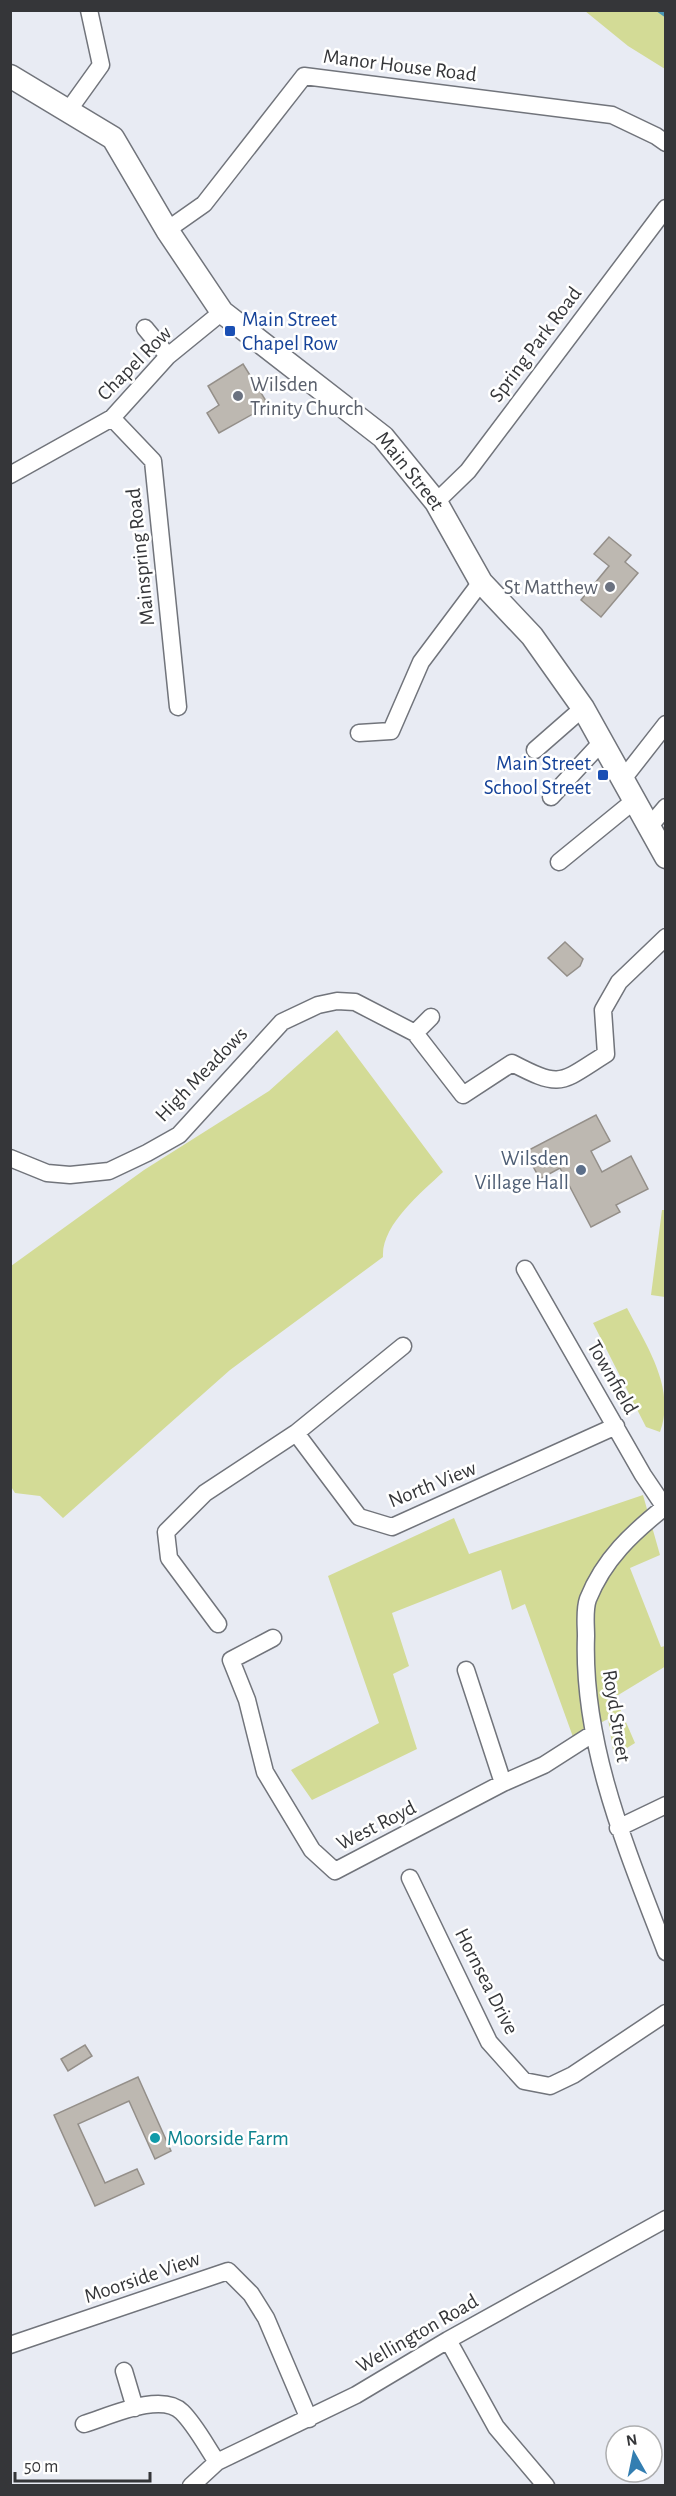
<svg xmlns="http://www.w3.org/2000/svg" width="676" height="2496" font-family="'Alegreya Sans',sans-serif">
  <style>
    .green { fill: #d3db96 }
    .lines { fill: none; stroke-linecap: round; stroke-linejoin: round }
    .stream { stroke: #4997b6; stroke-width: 5 }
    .building { fill: #bdb8b1; stroke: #948f89; stroke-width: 1.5 }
    .street-casing { stroke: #71747b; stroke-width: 19 }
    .secondary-casing { stroke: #71747b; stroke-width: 25 }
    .street { stroke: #fff; stroke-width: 16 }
    .secondary { stroke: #fff; stroke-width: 22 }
    .transit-dot { fill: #1a4fb4; stroke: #fff; stroke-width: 2 }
    .worship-dot { fill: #6b7280; stroke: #fff; stroke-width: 2 }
    .service-dot { fill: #5c6f8a; stroke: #fff; stroke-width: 2 }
    .culture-dot { fill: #0f9aa8; stroke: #fff; stroke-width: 2 }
    .labels { text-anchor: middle; stroke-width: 5; stroke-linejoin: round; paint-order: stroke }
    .street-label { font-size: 21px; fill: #353639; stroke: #fff }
    .transit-label { font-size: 21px; fill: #164399; stroke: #fff; text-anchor: start }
    .worship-label { font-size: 21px; fill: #5b616d; stroke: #fff; text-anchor: start }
    .service-label { font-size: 21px; fill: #4e5e75; stroke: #fff; text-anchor: end }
    .culture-label { font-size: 21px; fill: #0d838f; stroke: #fff; text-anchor: start }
  </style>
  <rect width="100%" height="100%" fill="#e8ebf3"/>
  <path class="green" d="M585 11H665V69L628 46Z
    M337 1030 443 1172C422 1192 381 1225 383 1257L230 1370 63 1518 40 1496 15 1493 10 1485 11 1266 144 1170 269 1091Z
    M662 1210H666L665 1297 651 1295Z
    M627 1308C647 1347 676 1388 660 1432L646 1427 593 1323Z
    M643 1495 660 1555 630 1568 661 1647 665 1646 666 1666 615 1697 635 1743 614 1756 608 1719 573 1737 525 1604 512 1610 501 1570 392 1613 409 1666 393 1674 417 1749 312 1800 291 1770 379 1723 328 1576 454 1518 469 1554Z"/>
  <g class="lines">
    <path class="stream" d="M659 10 666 15"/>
  </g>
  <path class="building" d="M243 364 271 409 262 414 260 410 219 433 207 413 219 405 208 386Z
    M609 537 631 555 625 562 638 573 601 617 581 600 609 566 594 554Z
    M565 942 583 959 580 966 567 976 548 958Z
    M596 1115 610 1141 591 1151 602 1172 631 1156 648 1189 616 1205 620 1212 591 1227 560 1168 540 1179 525 1152Z
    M85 2045 92 2056 68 2071 61 2059Z
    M138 2077 171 2151 155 2159 129 2101 78 2124 105 2183 137 2169 144 2184 95 2206 54 2115Z"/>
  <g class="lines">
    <g class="street-casing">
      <path id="street" d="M68 111 101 65 89 10
        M167 230 204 204 304 76 612 115 656 136 666 143
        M145 328 168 356
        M112 418 153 461 178 707
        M10 475 112 418 168 356 222 312
        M436 502 468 471 666 208
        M359 733 391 731 421 662 481 582
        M535 750 583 708
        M623 779 666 724
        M551 797 600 744
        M649 827 666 807
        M559 862 635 800
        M415 1033 431 1017
        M10 1158 47 1173 70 1175 109 1171 147 1153 179 1135 282 1022 318 1005 337 1001 355 1002 415 1033 463 1095 512 1063C562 1089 560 1083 606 1054L603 1010 619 982 666 937
        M525 1269 643 1475 666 1509
        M296 1433 359 1517 392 1527 616 1426
        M666 1506C632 1533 604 1559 588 1599 584 1610 586 1625 586 1636 582 1746 627 1850 666 1952
        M218 1624 169 1558 166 1532 205 1493 296 1433 403 1346
        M273 1638 231 1660 247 1700 265 1772 312 1850 335 1871 503 1783 544 1765 594 1733
        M466 1670 503 1783
        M618 1828 666 1805
        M410 1878 489 2042 524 2081 550 2086 573 2075 666 2013
        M448 2340 496 2427 546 2486
        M10 2345 228 2271 251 2294 266 2318 309 2419
        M124 2371 135 2408
        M84 2424C108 2417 161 2391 182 2412 196 2426 206 2446 217 2462
        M191 2486 217 2462 356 2395 448 2340 666 2219"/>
    </g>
    <g class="secondary-casing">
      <g id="secondary">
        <path id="s1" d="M10 76 113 138 167 230 222 312 383 437 436 502 481 582 532 636 583 708 666 857"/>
      </g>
    </g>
    <use href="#street" class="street"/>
    <use href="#secondary" class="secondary"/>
  </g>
  <g class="transit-dot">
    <rect x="224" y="325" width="12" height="12" rx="3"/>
    <rect x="597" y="769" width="12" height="12" rx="3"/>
  </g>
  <g class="worship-dot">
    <circle cx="238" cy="396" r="6"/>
    <circle cx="610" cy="587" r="6"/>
  </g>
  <circle class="service-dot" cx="581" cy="1170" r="6"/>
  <circle class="culture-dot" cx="155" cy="2138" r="6"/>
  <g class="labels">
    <g class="street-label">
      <text transform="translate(400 65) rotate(7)" y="7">Manor House Road</text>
      <text transform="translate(535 344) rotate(-53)" y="7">Spring Park Road</text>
      <text transform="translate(134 363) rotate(-45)" y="7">Chapel Row</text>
      <text dy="7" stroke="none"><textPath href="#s1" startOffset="573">Main Street</textPath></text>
      <text transform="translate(140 557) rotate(-96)" y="7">Mainspring Road</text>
      <text transform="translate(201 1074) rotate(-46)" y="7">High Meadows</text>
      <text transform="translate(613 1377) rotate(60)" y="7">Townfield</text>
      <text transform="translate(432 1484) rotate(-22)" y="7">North View</text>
      <text transform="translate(617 1716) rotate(81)" y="7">Royd Street</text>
      <text transform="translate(376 1825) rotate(-27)" y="7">West Royd</text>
      <text transform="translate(487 1981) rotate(63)" y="7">Hornsea Drive</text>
      <text transform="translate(142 2277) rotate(-19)" y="7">Moorside View</text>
      <text transform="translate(417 2333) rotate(-30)" y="7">Wellington Road</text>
    </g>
    <g class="transit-label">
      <text x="242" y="326">Main Street<tspan x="242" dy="24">Chapel Row</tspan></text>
      <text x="591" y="770" text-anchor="end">Main Street<tspan x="591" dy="24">School Street</tspan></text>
    </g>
    <g class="worship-label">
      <text x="250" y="391">Wilsden<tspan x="250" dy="24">Trinity Church</tspan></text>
      <text x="598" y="594" text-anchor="end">St Matthew</text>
    </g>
    <g class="service-label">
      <text x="569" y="1165">Wilsden<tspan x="569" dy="24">Village Hall</tspan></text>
    </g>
    <g class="culture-label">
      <text x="167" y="2145">Moorside Farm</text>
    </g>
  </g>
  <rect width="676" height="2496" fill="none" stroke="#353639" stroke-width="24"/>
  <g transform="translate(634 2454) rotate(351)"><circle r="28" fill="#ffffff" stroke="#aeafb0" stroke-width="1.5"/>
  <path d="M0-4.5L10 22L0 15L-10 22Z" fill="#337eb1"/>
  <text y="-9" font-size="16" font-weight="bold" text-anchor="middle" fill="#353639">N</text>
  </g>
  <path d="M15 2472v9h135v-9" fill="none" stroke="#353639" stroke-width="3"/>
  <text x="24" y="2472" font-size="18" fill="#353639" stroke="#ffffff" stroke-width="4.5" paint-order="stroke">50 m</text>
</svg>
